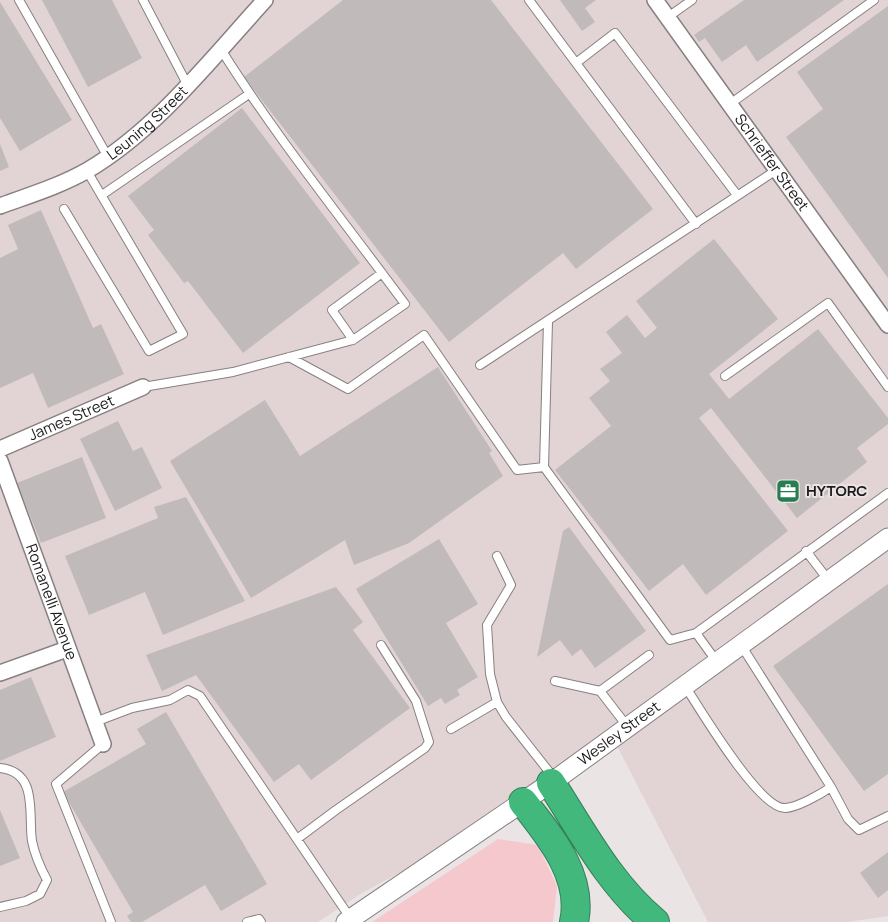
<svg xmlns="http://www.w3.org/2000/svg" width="888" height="922" font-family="Manrope,sans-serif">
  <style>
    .built { fill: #e2d3d5 }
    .green { fill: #f5c8ce }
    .building { fill: #c1babb }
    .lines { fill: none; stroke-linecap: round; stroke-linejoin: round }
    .service-casing { stroke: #878181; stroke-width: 10 }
    .minor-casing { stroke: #878181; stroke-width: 18 }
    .tertiary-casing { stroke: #878181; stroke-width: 21 }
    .motorway-casing { stroke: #35815a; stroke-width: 30 }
    .service { stroke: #fff; stroke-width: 8 }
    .minor { stroke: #fff; stroke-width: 15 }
    .tertiary { stroke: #fff; stroke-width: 19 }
    .motorway { stroke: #42b87c; stroke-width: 28 }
    .labels { text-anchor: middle; stroke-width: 4; stroke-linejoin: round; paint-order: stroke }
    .street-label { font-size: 15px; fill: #1d1a1b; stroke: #ebe4e5 }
    .poi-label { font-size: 15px; font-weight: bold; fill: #1d1a1b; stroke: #ebe4e5; text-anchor: start }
  </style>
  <rect width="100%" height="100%" fill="#ebe4e5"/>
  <path class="built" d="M0 0H888V916L847 922H708L615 742 533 800 362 893 318 922H0Z"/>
  <path class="green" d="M498 839 538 845 557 886 553 922H372Z"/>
  <path class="building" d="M42 0H112L142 58 88 87Z
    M343 0H491L653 209 576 269 563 253 449 342 244 77Z
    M560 0H596L585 8 595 22 582 31Z
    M744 0H844L757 62 746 45 722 62 705 38 699 42 694 35Z
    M0 2 72 120 20 151 0 118Z
    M888 6V278L786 137 823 109 797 72Z
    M242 108 360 263 243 353 188 281 184 283 148 235 154 230 128 196Z
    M0 144 9 167 0 171Z
    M41 210 93 328 101 324 124 374 48 408 33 373 0 388V258L18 249 8 225Z
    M714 239 778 319 709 374 729 399 818 329 888 418V424L857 448 867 462 797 518 711 408 699 418 788 531 706 595 683 564 649 591 555 470 611 426 589 398 610 381 600 369 622 353 606 332 627 315 645 338 657 328 636 301Z
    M438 367 492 451 489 453 503 476 409 543 354 565 345 540 251 598 170 461 265 400 300 456Z
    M118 421 133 451 142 447 162 488 115 511 80 439Z
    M82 457 106 518 41 543 17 483Z
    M186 497 245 601 163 635 145 592 89 615 65 556 158 518 154 507Z
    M569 527 646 631 595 668 581 649 572 656 560 640 537 657 563 531Z
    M439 539 478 604 446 623 478 677 457 690 460 695 445 704 441 698 428 706 356 589Z
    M888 584V774L864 791 773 666Z
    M336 587 363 622 353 630 410 708 311 780 299 764 274 782 196 675 162 691 146 655Z
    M31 677 56 737 0 761V690Z
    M166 712 267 884 221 911 205 885 142 922H131L127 916 133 912 63 792 146 744 137 729Z
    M0 810 20 858 0 866Z
    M888 852V890L878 898 860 873Z"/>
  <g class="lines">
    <g class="service-casing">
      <path id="service" d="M19 0 108 157
        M143 0 187 84
        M529 0 696 224
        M668 17 692 0
        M220 48C276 137 343 220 405 304L353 340 332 310 382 273
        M576 63 615 33 737 195
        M730 104 874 0
        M102 195 249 94
        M64 209 149 351 183 334 87 171
        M548 322 544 467 670 640 696 633 888 493
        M289 357 348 389 424 335 517 470 544 467
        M480 365 778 169
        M725 376 828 303 888 387
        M143 387 233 372 353 340
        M806 551 829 581
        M497 556 511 585 487 625 490 674 497 702 506 717 554 778
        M696 633 717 662
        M741 645 831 787 848 819 859 830 888 816
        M555 681 600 691 627 726
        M685 686C700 709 760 811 786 808 798 807 821 794 831 787
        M600 691 649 655
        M95 722 132 708 170 700 188 690 200 696 351 919
        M451 729 497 702
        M103 744 56 784 111 922
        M0 768C39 772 28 815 32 841 35 856 40 867 47 880L40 894 26 901 0 907
        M297 839 336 810 425 748 429 742 416 701 381 645
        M247 922 259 919 261 922"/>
    </g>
    <g class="minor-casing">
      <g id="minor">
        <path id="s1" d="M655 0 888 325"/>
        <path id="s2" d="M0 206C30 195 60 186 88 170 157 129 211 59 265 0"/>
        <path id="s3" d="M0 449 143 387"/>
        <path id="s4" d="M0 461 103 744"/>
        <path d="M0 673 67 649"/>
      </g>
    </g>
    <g class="tertiary-casing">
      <g id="tertiary">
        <path id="s5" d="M346 922 555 780 888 538"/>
      </g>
    </g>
    <g class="motorway-casing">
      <path id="motorway" d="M551 783C582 831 610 885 655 922
        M523 802C549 835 584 876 574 922"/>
    </g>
    <use href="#service" class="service"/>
    <use href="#minor" class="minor"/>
    <use href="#tertiary" class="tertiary"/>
    <use href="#motorway" class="motorway"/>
  </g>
  <defs>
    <g id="office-square" transform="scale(1.25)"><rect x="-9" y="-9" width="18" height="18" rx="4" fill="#267d52" stroke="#ebe4e5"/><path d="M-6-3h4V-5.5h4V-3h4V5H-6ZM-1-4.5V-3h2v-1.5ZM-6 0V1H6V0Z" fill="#fff"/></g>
  </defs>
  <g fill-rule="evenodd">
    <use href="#office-square" x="788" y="491"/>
  </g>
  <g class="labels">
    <g class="street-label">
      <text dy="5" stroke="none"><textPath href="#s2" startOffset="171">Leuning Street</textPath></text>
      <text dy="5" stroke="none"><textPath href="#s1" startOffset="200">Schrieffer Street</textPath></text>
      <text dy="5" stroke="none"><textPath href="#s3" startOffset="78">James Street</textPath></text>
      <text dy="5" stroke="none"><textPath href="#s4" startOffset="150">Romanelli Avenue</textPath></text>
      <text dy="5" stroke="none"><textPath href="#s5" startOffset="332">Wesley Street</textPath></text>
    </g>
    <g class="poi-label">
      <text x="806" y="496">HYTORC</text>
    </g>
  </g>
</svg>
